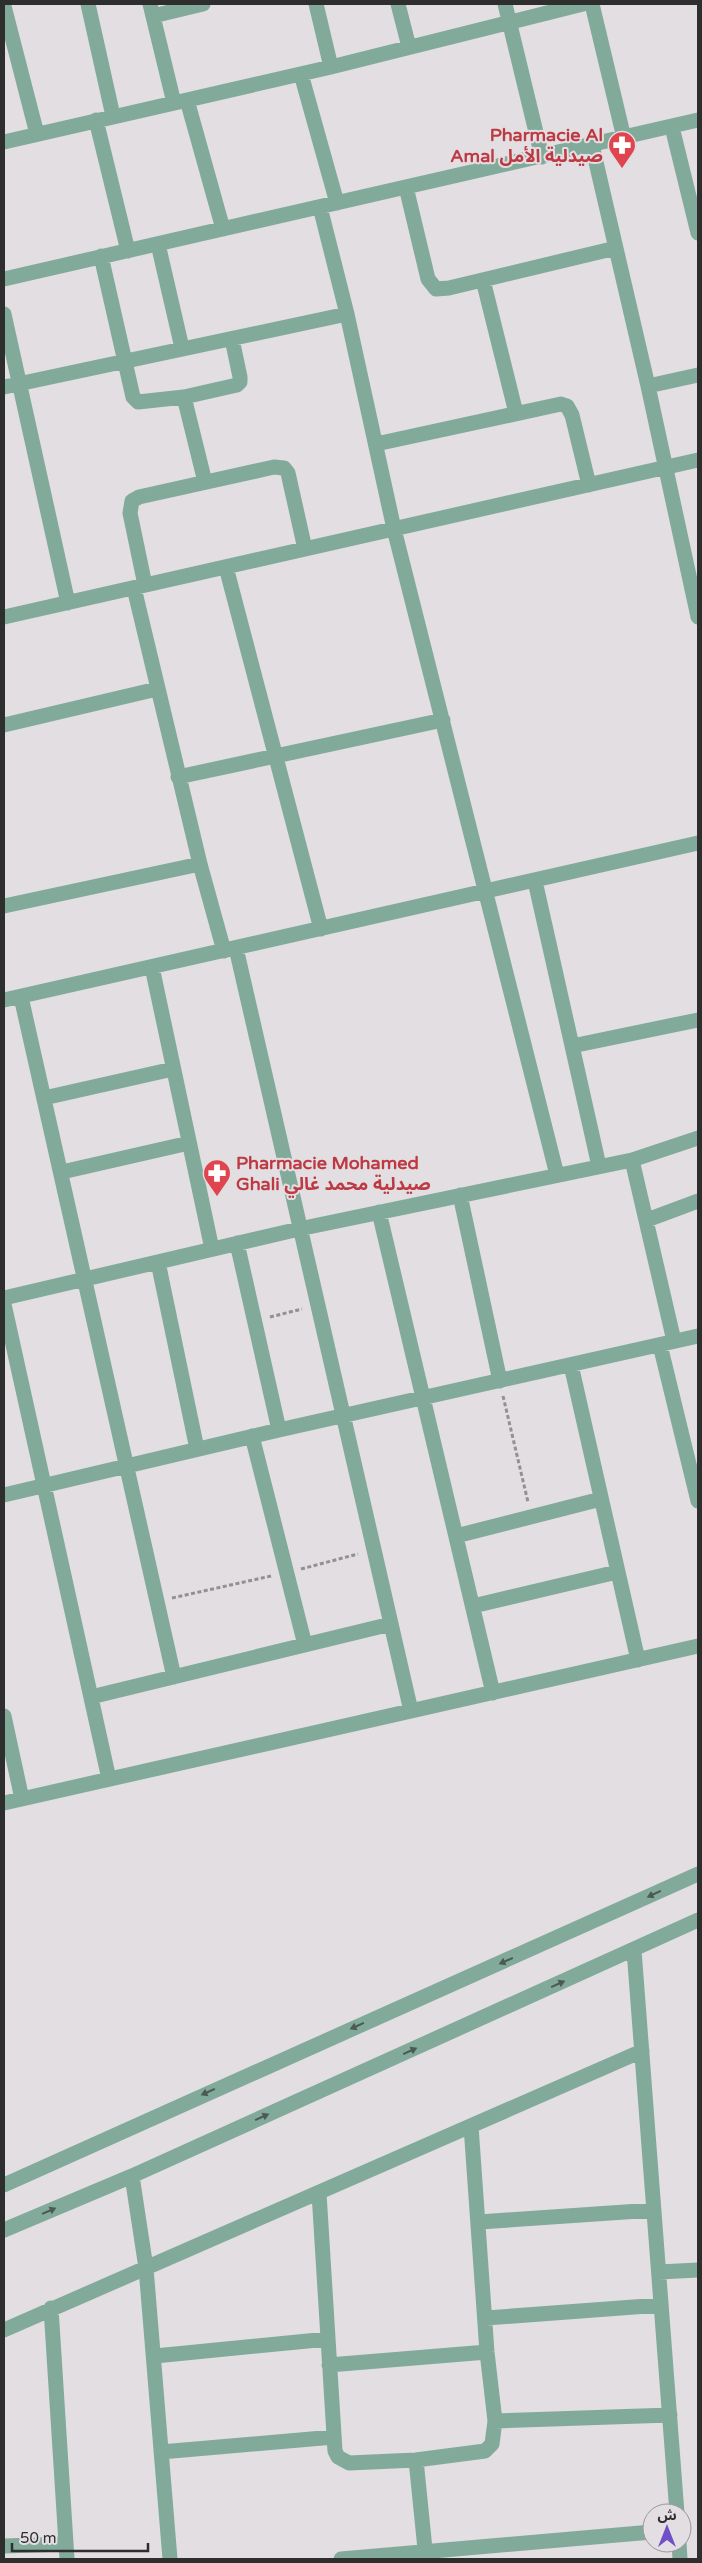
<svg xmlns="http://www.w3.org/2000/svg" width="702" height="2563" font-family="'Varela Round','Noto Sans Arabic',sans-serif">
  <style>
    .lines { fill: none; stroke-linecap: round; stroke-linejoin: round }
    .path { stroke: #929092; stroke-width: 3; stroke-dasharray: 4 2.5; stroke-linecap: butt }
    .minor { stroke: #82aa9b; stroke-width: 15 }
    .oneway { fill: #4c5955 }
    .labels { text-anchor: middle; stroke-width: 4; stroke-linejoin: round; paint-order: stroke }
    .health-label { font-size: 18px; font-weight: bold; fill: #be3a42; stroke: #e2dee2; text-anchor: end }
  </style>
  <rect width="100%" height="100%" fill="#e2dee2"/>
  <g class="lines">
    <path class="path" d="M270 1317 302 1309
      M503 1396 528 1502
      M301 1569 358 1554
      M172 1598 271 1576"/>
    <path class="minor" d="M88 4 113 116
      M150 4 174 103
      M316 4 331 67
      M398 4 409 47
      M505 4 542 157
      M592 4 624 138
      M4 6 37 134
      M153 16 203 4
      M301 74 337 203
      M187 100 223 229
      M96 120 128 251
      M672 127 698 233
      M4 142 331 67 583 4
      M592 145 648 386 698 617
      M406 187 428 279 436 289 449 288 616 248
      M320 207 347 314 394 529 557 1175
      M158 244 182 348
      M101 256 133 397 138 402 184 397 237 385 240 382V377L232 339
      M4 279 698 120
      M483 280 516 413
      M4 314 68 603
      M648 386 698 375
      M4 387 347 314
      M184 397 205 482
      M376 444 561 404 567 406 572 415 589 485
      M226 567 321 929
      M145 585 130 513 132 501 139 497 274 467 284 468 288 473 305 549
      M134 588 200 864 224 951
      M4 617 698 460
      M4 725 157 689
      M178 777 443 720
      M535 881 599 1166
      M4 906 200 864
      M236 948 411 1711
      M152 967 212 1249
      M21 997 174 1677
      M4 1000 698 843
      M572 1046 698 1020
      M44 1098 173 1069
      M632 1160 674 1341
      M62 1172 189 1143
      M460 1195 500 1381
      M379 1212 493 1693
      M647 1220 698 1201
      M237 1243 279 1430
      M158 1262 197 1449
      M4 1298 299 1229 632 1160 698 1138
      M4 1304 109 1779
      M660 1345 698 1501
      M571 1365 638 1660
      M252 1436 305 1645
      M4 1495 279 1430 698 1336
      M456 1536 601 1499
      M473 1606 617 1572
      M91 1697 391 1624
      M4 1716 22 1799
      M4 1803 698 1646
      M634 1950 677 2513
      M132 2176 146 2268 170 2559
      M4 2185 698 1874
      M319 2193 335 2451 338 2457 349 2463 416 2460 485 2451 492 2444 495 2421 487 2352 471 2126
      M479 2222 654 2210
      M4 2230 132 2176 698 1920
      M659 2272 698 2270
      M51 2308 67 2559
      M486 2318 661 2305
      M4 2330 642 2051
      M155 2356 328 2339
      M329 2365 487 2352
      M495 2421 670 2415
      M161 2452 334 2437
      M416 2460 426 2559
      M679 2543 680 2559
      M4 2546 66 2544
      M341 2559 652 2532"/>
  </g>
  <defs><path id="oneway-solid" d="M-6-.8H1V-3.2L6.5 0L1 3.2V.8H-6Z" transform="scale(1.25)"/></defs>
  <g class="oneway">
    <use href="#oneway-solid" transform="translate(654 1894) rotate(155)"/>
    <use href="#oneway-solid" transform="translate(506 1961) rotate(156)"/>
    <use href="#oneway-solid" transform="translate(558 1984) rotate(-24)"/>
    <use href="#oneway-solid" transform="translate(357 2026) rotate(156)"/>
    <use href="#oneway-solid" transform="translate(410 2051) rotate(-24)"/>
    <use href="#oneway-solid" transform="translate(208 2092) rotate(156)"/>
    <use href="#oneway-solid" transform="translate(262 2117) rotate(-24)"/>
    <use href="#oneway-solid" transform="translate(49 2211) rotate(-23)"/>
  </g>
  <defs>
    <g id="pharmacy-pin" transform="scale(1.4375)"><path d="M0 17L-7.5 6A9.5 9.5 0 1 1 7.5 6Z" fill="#e0444e" stroke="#e2dee2"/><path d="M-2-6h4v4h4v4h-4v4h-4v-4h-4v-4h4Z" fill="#fff"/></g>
  </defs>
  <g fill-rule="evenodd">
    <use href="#pharmacy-pin" x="622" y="145"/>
    <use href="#pharmacy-pin" x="217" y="1173"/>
  </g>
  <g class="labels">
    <g class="health-label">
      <text x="603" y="141">Pharmacie Al<tspan x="603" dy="21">Amal صيدلية الأمل</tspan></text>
      <text x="236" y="1169" text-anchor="start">Pharmacie Mohamed<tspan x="236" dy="21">Ghali صيدلية محمد غالي</tspan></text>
    </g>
  </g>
  <rect width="702" height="2563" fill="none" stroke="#2f2e2f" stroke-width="10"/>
  <g transform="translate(667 2528)"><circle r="24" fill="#e2dee2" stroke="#9a989a"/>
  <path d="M0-4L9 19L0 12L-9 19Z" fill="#704fc8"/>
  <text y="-8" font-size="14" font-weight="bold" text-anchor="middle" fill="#2f2e2f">ش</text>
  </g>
  <path d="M12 2543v8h136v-8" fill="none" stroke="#2f2e2f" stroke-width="2.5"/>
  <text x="20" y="2543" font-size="15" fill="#2f2e2f" stroke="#e2dee2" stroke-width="4" paint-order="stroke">50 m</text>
</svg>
